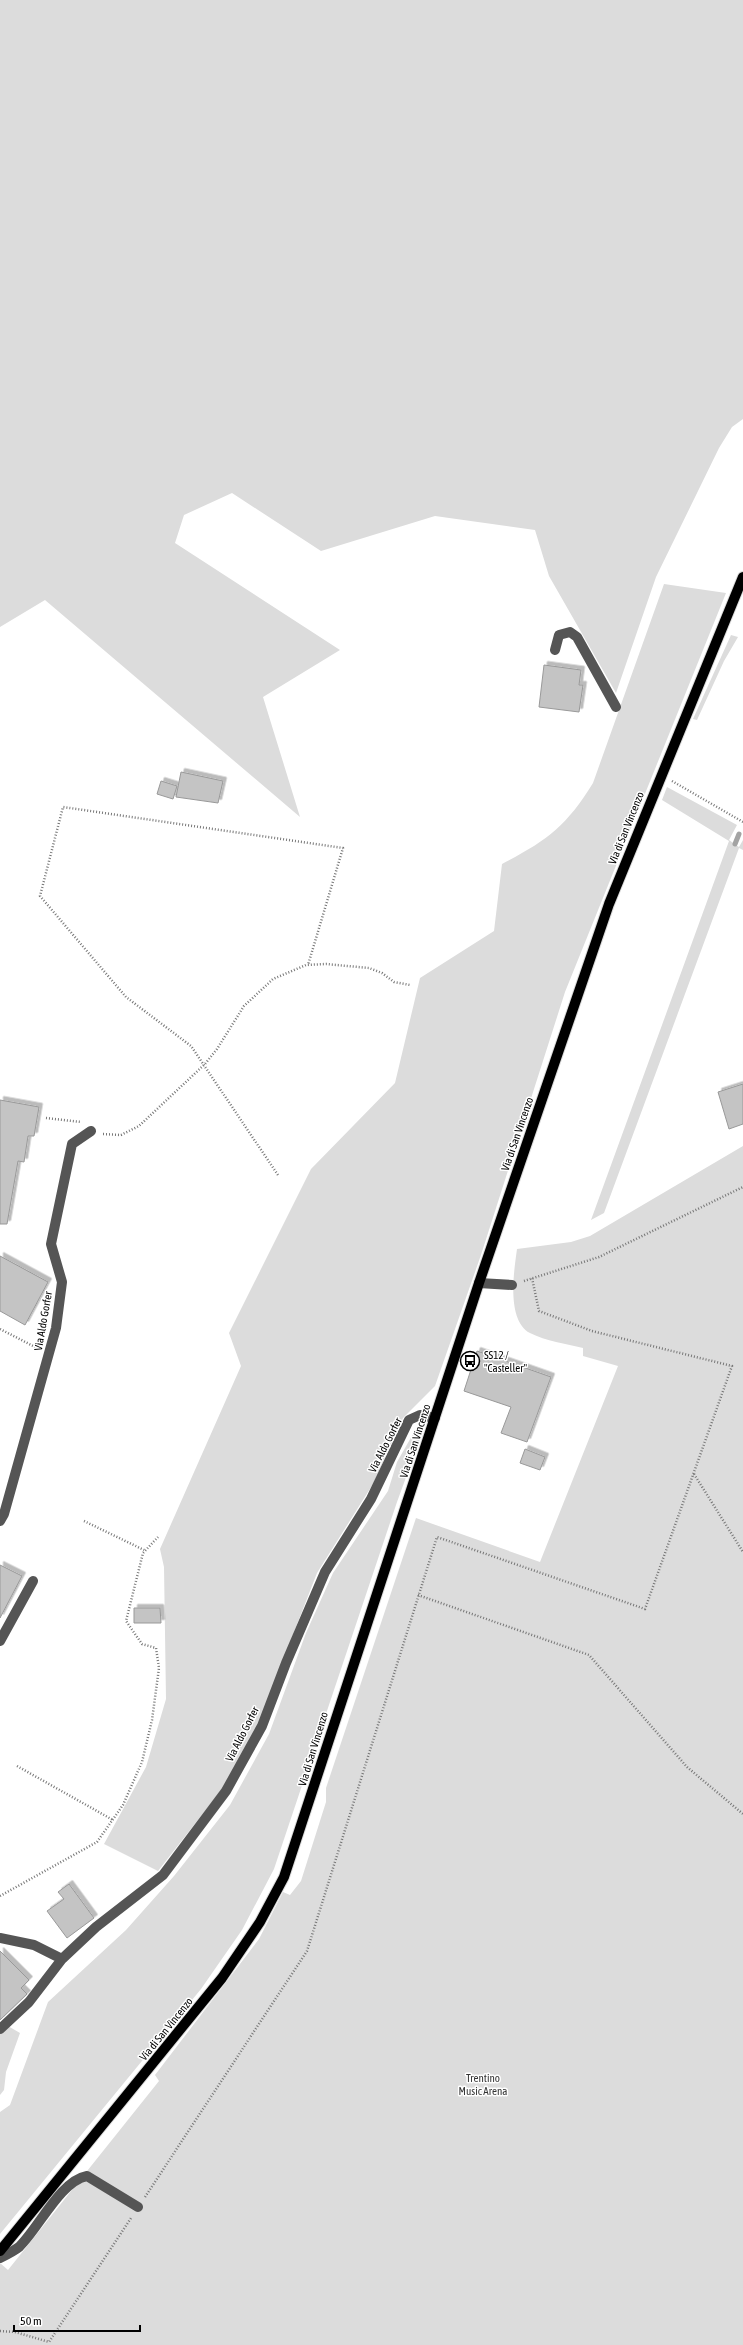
<svg xmlns="http://www.w3.org/2000/svg" width="743" height="2345" font-family="'Asap Condensed',sans-serif">
  <style>
    .green { fill: #dcdcdc }
    .lines { fill: none; stroke-linecap: round; stroke-linejoin: round }
    .stream { stroke: #a3a3a3; stroke-width: 5 }
    .building { fill: #c4c4c4; stroke: #999; filter: url(#shadow) }
    .major-casing { stroke: #dbdbdb; stroke-width: 12 }
    .path { stroke: #777; stroke-width: 2.5; stroke-dasharray: 1 2; stroke-linecap: butt }
    .minor { stroke: #555; stroke-width: 10 }
    .major { stroke: #000; stroke-width: 10 }
    .labels { text-anchor: middle; stroke-width: 3; stroke-linejoin: round; paint-order: stroke }
    .street-label { font-size: 11px; fill: #000; stroke: #fff }
    .poi-label { font-size: 11px; fill: #000; stroke: #fff; text-anchor: start }
    .park-label { font-size: 11px; fill: #333; stroke: #fff }
  </style>
  <defs>
    <filter id="shadow"><feDropShadow dx="3.5" dy="-3.5" stdDeviation="0" flood-color="#0004"/></filter>
  </defs>
  <rect width="100%" height="100%" fill="#fff"/>
  <path class="green" d="M0 0H743V419L732 427 719 448 656 577 616 693 549 576 535 530 435 516 321 551 232 493 184 515 175 543 340 650 263 697 300 817 45 600 0 627Z
    M664 584 726 593 565 992 481 1255 435 1386 403 1418 373 1484 317 1573 257 1727 222 1789 158 1871 104 1844 146 1767 166 1699 164 1567 160 1549 241 1366 229 1333 311 1169 395 1083 420 978 494 931 502 864C546 841 566 827 593 783Z
    M731 635 738 637 724 661 697 720 693 719Z
    M667 787 737 825 729 840 739 847 743 840V850L739 848 604 1213 591 1220 729 841 662 800Z
    M743 1146V2345H0V2263L8 2270 159 2081 155 2075 259 1939 283 1892 290 1895 301 1881 326 1802V1788L416 1518 540 1562 618 1366 583 1356V1348C566 1344 546 1341 530 1333 506 1320 514 1271 517 1249L571 1242 590 1236Z
    M417 1433 420 1439 397 1502 274 1869 242 1930 201 1989 0 2234V2112L10 2105 48 2002 126 1930 174 1876 230 1805 269 1734 306 1633 333 1573 388 1491 397 1462 413 1434Z
    M8 2026 20 2033 6 2072 4 2090 0 2095V2032Z"/>
  <g class="lines">
    <path class="stream" d="M735 844 739 834"/>
  </g>
  <path class="building" d="M544 665 581 670 579 685H583L579 712 539 707Z
    M181 772 223 781 218 803 176 797Z
    M161 781 177 786 173 799 157 794Z
    M743 1084V1124L729 1129 718 1092Z
    M0 1100 39 1107 34 1136H28L24 1162 18 1161 7 1224H0Z
    M0 1256 48 1282 25 1325 0 1311Z
    M477 1351 551 1377 527 1442 501 1433 511 1407 464 1391Z
    M525 1449 545 1457 540 1470 520 1463Z
    M0 1565 22 1576 0 1618Z
    M134 1608H160L161 1623H134Z
    M69 1884 94 1918 67 1938 47 1911 64 1899 58 1892Z
    M0 1951 29 1980 21 1988 27 1994 0 2020Z"/>
  <g class="lines">
    <g class="major-casing">
      <path id="major" d="M0 2251 222 1978 260 1922 284 1877 479 1283 609 904 743 577"/>
    </g>
    <path class="path" d="M672 781 743 822
      M46 1118 81 1122
      M103 1134 121 1135 139 1126 205 1064 217 1049 244 1006 273 979 306 965 326 964 369 968 382 973 394 982 410 985
      M278 1175 191 1046 126 997 40 896 63 807 343 848 308 965
      M524 1281 599 1257 743 1187
      M0 1329 37 1348
      M694 1474 743 1552
      M84 1521 144 1550
      M418 1595 589 1655 687 1767 743 1814
      M17 1766 113 1820
      M0 1896 97 1842 123 1805 142 1762 152 1720 159 1668 156 1648 142 1644 126 1621 143 1553 158 1537
      M145 2197 307 1951 437 1537 645 1609 732 1366 592 1331 539 1311 532 1278
      M0 2331 15 2332 49 2342 131 2218"/>
    <path class="minor" d="M555 650 559 635 570 632 577 637 616 707
      M479 1283 512 1285
      M0 1521 4 1514 56 1328 62 1282 51 1244 72 1144 91 1131
      M0 1641 33 1581
      M0 1938 34 1945 62 1959 96 1927 163 1875 226 1791 262 1726 286 1663 325 1572 371 1499 409 1420 420 1415 435 1418
      M0 2029 29 2002 62 1959
      M0 2258C6 2255 14 2251 19 2247 39 2228 60 2181 87 2176L138 2207"/>
    <use href="#major" class="major"/>
  </g>
  <defs>
    <g id="bus-ring" transform="scale(1)"><circle r="9.5" fill="#fff" stroke="#000" stroke-width="1.5"/><path d="M-5-6H5V4H4V6H2V4H-2V6H-4V4H-5ZM-3.5-4V0h7V-4ZM-3.5 1.2v1.5H-2V1.2ZM2 1.2v1.5H3.5V1.2Z" fill="#000"/></g>
  </defs>
  <g fill-rule="evenodd">
    <use href="#bus-ring" x="470" y="1361"/>
  </g>
  <g class="labels">
    <g class="street-label">
      <text transform="translate(626 828) rotate(-68)" y="4">Via di San Vincenzo</text>
      <text transform="translate(517 1134) rotate(-71)" y="4">Via di San Vincenzo</text>
      <text transform="translate(43 1321) rotate(-80)" y="4">Via Aldo Gorfer</text>
      <text transform="translate(415 1441) rotate(-72)" y="4">Via di San Vincenzo</text>
      <text transform="translate(385 1445) rotate(-63)" y="4">Via Aldo Gorfer</text>
      <text transform="translate(242 1734) rotate(-63)" y="4">Via Aldo Gorfer</text>
      <text transform="translate(313 1749) rotate(-73)" y="4">Via di San Vincenzo</text>
      <text transform="translate(166 2029) rotate(-51)" y="4">Via di San Vincenzo</text>
    </g>
    <g class="poi-label">
      <text x="484" y="1359">SS12 /<tspan x="484" dy="13">"Casteller"</tspan></text>
    </g>
    <g class="park-label">
      <text x="483" y="2082">Trentino<tspan x="483" dy="13">Music Arena</tspan></text>
    </g>
  </g>
  <path d="M14 2325v6h126v-6" fill="none" stroke="#000000" stroke-width="2"/>
  <text x="20" y="2325" font-size="12" fill="#000000" stroke="#ffffff" stroke-width="3" paint-order="stroke">50 m</text>
</svg>
